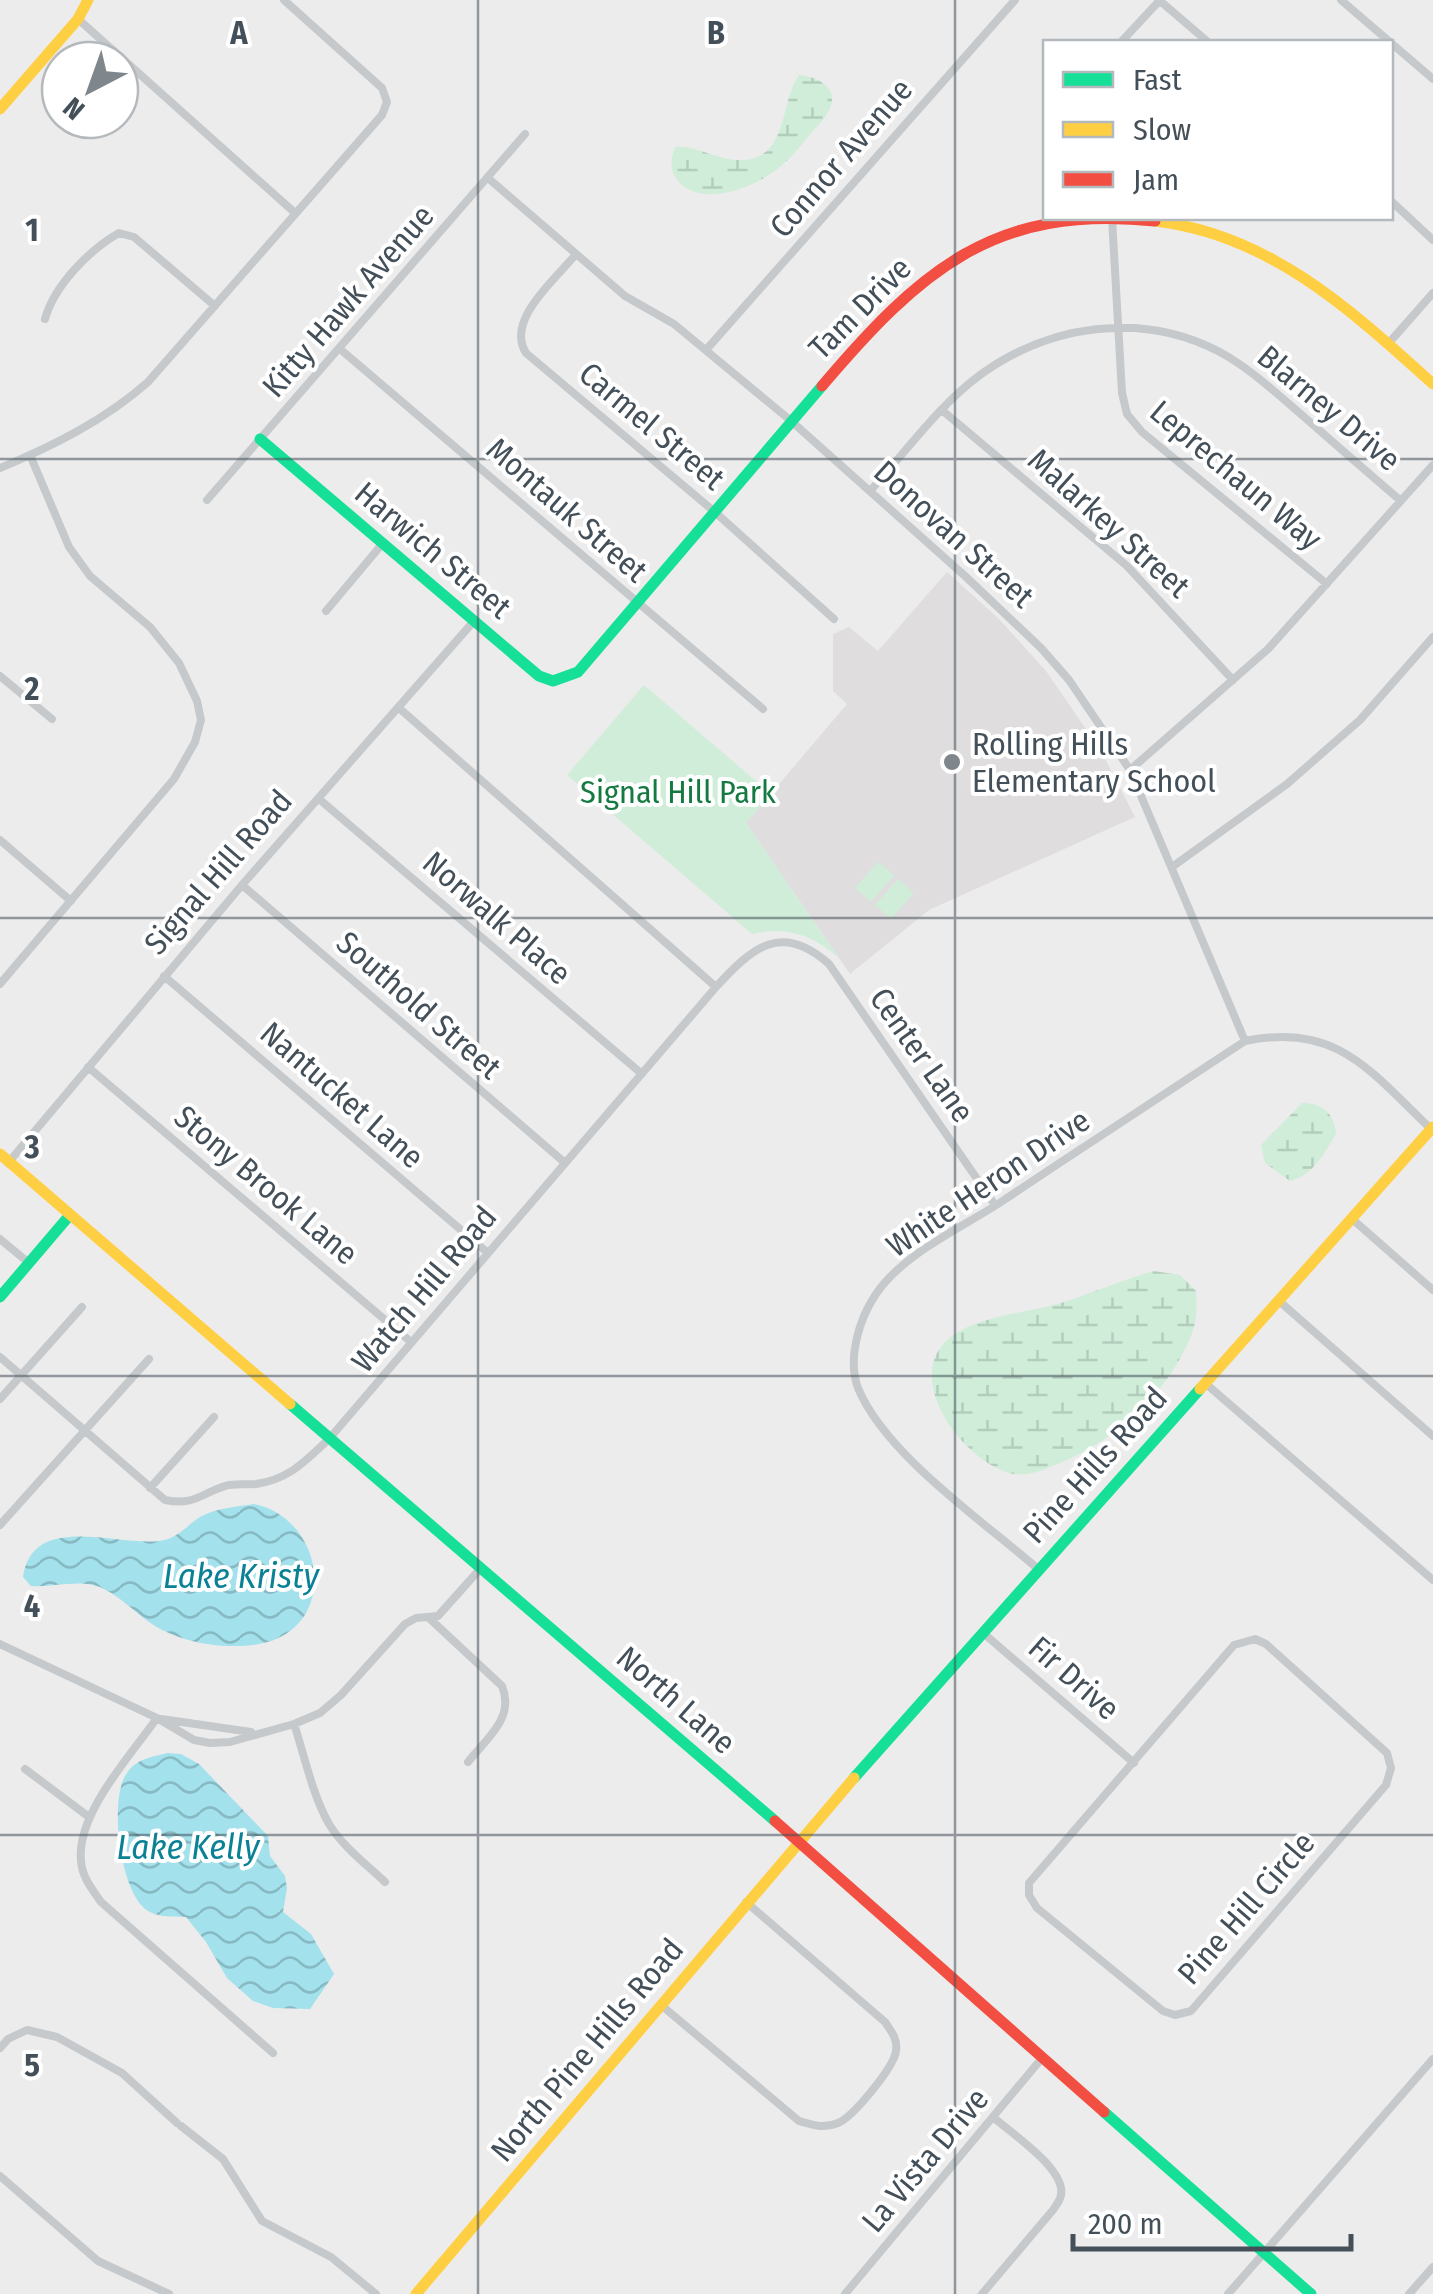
<svg xmlns="http://www.w3.org/2000/svg" width="1433" height="2294" font-family="'Fira Sans Condensed',sans-serif">
  <style>
    .education { fill: #dfddde }
    .wetland { fill: url(#wetland-marsh) }
    .park { fill: #cfedd9 }
    .water { fill: url(#water-waves) }
    .lines { fill: none; stroke-linecap: round; stroke-linejoin: round }
    .street { stroke: #c6c9cb; stroke-width: 8 }
    .fast { stroke: #16e098; stroke-width: 11 }
    .slow { stroke: #ffcf43; stroke-width: 11 }
    .jam { stroke: #f24e42; stroke-width: 11 }
    .grid { fill: none; stroke: #445059; stroke-width: 2.5; stroke-opacity: 0.55 }
    .poi-dot { fill: #7f878c; stroke: #fff; stroke-width: 4 }
    .labels { text-anchor: middle; stroke-width: 8; stroke-linejoin: round; paint-order: stroke }
    .street-label { font-size: 32px; fill: #445059; stroke: #fff }
    .poi-label { font-size: 32px; fill: #445059; stroke: #fff; text-anchor: start }
    .park-label { font-size: 32px; fill: #157a41; stroke: #fff }
    .water-label { font-size: 35px; font-style: italic; fill: #0b8196; stroke: #fff }
    .grid-label { font-size: 32px; text-anchor: middle; font-weight: bold; fill: #445059; stroke: #fff; stroke-width: 8; stroke-linejoin: round; paint-order: stroke }
  </style>
  <defs>
    <pattern id="wetland-marsh" width="20" height="14" patternUnits="userSpaceOnUse" patternTransform="scale(2.5)"><rect width="20" height="14" fill="#cfedd9"/><path d="M1 5h8M5 5V1M11 12h8M15 12V8" fill="none" stroke="#b3cdbc"/></pattern>
    <pattern id="water-waves" width="16" height="10" patternUnits="userSpaceOnUse" patternTransform="scale(2.5)"><rect width="16" height="10" fill="#a3e1ec"/><path d="M0 5q4-4 8 0t8 0" fill="none" stroke="#86b9c2"/></pattern>
  </defs>
  <rect width="100%" height="100%" fill="#edecec"/>
  <path class="education" d="M947 572 999 619 1046 671 1101 751 1135 817 929 910 850 974 746 823 847 704 833 691V634L849 627 878 651Z"/>
  <path class="wetland" d="M799 75C813 76 834 84 832 101 831 112 819 125 811 133 800 147 788 162 773 172 750 189 702 206 680 183 669 171 670 161 675 147 698 145 719 162 743 160 789 158 780 100 799 75Z
    M1302 1103C1323 1103 1334 1113 1336 1134 1325 1152 1313 1176 1290 1181L1265 1163 1261 1145Z
    M1154 1271 1180 1275 1196 1291C1197 1307 1197 1321 1191 1336 1167 1396 1109 1446 1050 1467 1039 1472 1025 1476 1013 1474 964 1463 898 1376 952 1336 981 1315 1027 1313 1061 1303 1092 1293 1122 1280 1154 1271Z"/>
  <path class="park" d="M644 685 771 794 746 823 838 957C811 934 786 926 752 934L567 775Z
    M878 862 894 875 871 902 855 888Z
    M898 879 914 893 891 919 875 905Z"/>
  <path class="water" d="M254 1504C327 1519 340 1630 259 1644 223 1650 179 1643 149 1622 135 1612 121 1598 106 1590 83 1577 55 1588 31 1586L23 1577C33 1507 129 1552 168 1539 180 1535 189 1524 200 1517 216 1508 236 1507 254 1504Z
    M167 1753 181 1754 199 1764 268 1836 270 1856 285 1876 287 1888 283 1912 311 1934 334 1974 310 2009 273 2008 253 2001 227 1978 206 1942 186 1917C173 1916 160 1918 148 1911 120 1895 108 1798 127 1773 136 1759 152 1757 167 1753Z"/>
  <g class="lines">
    <path class="street" d="M1159 0 1208 42
      M1341 0 1433 79
      M78 19 294 212
      M1121 42 1160 0
      M488 178 625 296 674 324 790 420 965 576 1041 648 1069 680 1130 770 1245 1041
      M1390 200 1433 240
      M1112 218 1122 393 1127 414 1142 432 1327 584
      M576 254C556 279 505 320 526 353L716 513 834 619
      M45 319C54 286 89 250 119 233L134 237 215 306
      M1388 344 1433 293
      M340 349 763 709
      M706 350 1015 0
      M943 411 1127 566 1233 680
      M0 468C53 446 105 420 148 382L382 115 387 102 382 88 284 0
      M870 491C905 453 939 405 980 375 1049 325 1140 311 1218 351 1250 368 1276 393 1303 416 1335 444 1368 473 1401 501
      M207 500 525 134
      M326 611 383 543
      M0 676 52 719
      M399 708 716 987
      M1130 770 1268 649 1433 465
      M319 799 642 1074
      M0 840 71 901
      M1172 867 1287 784 1360 720 1433 637
      M242 885 564 1162
      M164 976 488 1253
      M0 984 174 779 195 742 201 720 197 701 179 663 150 627 90 576 69 547 30 455
      M88 1067 411 1342
      M8 1163 242 885 474 621
      M1351 1218 1433 1290
      M0 1239 29 1263
      M1279 1301 1433 1436
      M0 1357 165 1500C194 1506 200 1494 225 1486 235 1483 246 1485 256 1484 290 1479 305 1461 329 1439L716 987C752 948 781 921 829 964L995 1205
      M1205 1383 1433 1580
      M0 1399 82 1307
      M150 1488 214 1417
      M0 1525 149 1359
      M1038 1569C983 1521 885 1454 858 1388 847 1359 859 1319 876 1294 903 1254 959 1229 998 1204 1080 1149 1163 1095 1245 1041 1337 1022 1370 1071 1431 1129
      M429 1618 502 1686C515 1718 487 1738 468 1762
      M982 1632 1134 1763
      M1255 1639 1266 1644 1387 1753 1391 1768 1386 1785 1191 2011 1175 2015 1163 2011 1037 1908 1029 1895V1883L1234 1645Z
      M0 1644 157 1718 194 1740 210 1743 230 1742 294 1724 320 1713 341 1695 405 1624 416 1618 438 1616 480 1569
      M157 1718C131 1755 76 1814 81 1861 82 1877 92 1889 101 1902L273 2053
      M161 1719 251 1732
      M294 1724C305 1757 312 1794 329 1824 343 1847 366 1864 385 1882
      M25 1769 89 1817
      M661 2005 799 2121C813 2125 824 2129 838 2123 853 2117 894 2067 896 2051 898 2039 891 2031 885 2022L746 1902
      M0 2048 8 2039 27 2030 57 2037 122 2073 177 2123
      M181 2126 223 2159 262 2221 331 2257 376 2294
      M0 2176 98 2261 169 2294
      M845 2294 1042 2058
      M982 2294 1053 2210C1056 2205 1060 2201 1061 2195 1066 2169 1011 2133 993 2117
      M1228 2294 1433 2059
      M1409 2294 1433 2267"/>
    <path class="fast" d="M260 439 539 676 553 681 578 672 822 386
      M0 1297 69 1216
      M290 1404 775 1821
      M854 1778 1200 1389
      M1104 2112 1311 2294"/>
    <path class="slow" d="M0 109 78 19 88 0
      M1155 221C1269 234 1351 310 1433 384
      M0 1154 290 1404
      M1200 1389 1433 1127
      M416 2294 854 1778"/>
    <path class="jam" d="M822 386C919 272 993 204 1155 221
      M775 1821 1104 2112"/>
  </g>
  <path class="grid" d="M478 0V2294M955 0V2294M0 459H1433M0 918H1433M0 1376H1433M0 1835H1433"/>
  <circle class="poi-dot" cx="952" cy="762" r="10"/>
  <g class="labels">
    <g class="street-label">
      <text transform="translate(841 158) rotate(-49)" y="11">Connor Avenue</text>
      <text transform="translate(348 301) rotate(-49)" y="11">Kitty Hawk Avenue</text>
      <text transform="translate(860 308) rotate(-45)" y="11">Tam Drive</text>
      <text transform="translate(1329 408) rotate(40)" y="11">Blarney Drive</text>
      <text transform="translate(652 426) rotate(40)" y="11">Carmel Street</text>
      <text transform="translate(1236 475) rotate(40)" y="11">Leprechaun Way</text>
      <text transform="translate(567 510) rotate(41)" y="11">Montauk Street</text>
      <text transform="translate(1109 523) rotate(42)" y="11">Malarkey Street</text>
      <text transform="translate(954 534) rotate(42)" y="11">Donovan Street</text>
      <text transform="translate(433 550) rotate(40)" y="11">Harwich Street</text>
      <text transform="translate(218 872) rotate(-49)" y="11">Signal Hill Road</text>
      <text transform="translate(497 918) rotate(41)" y="11">Norwalk Place</text>
      <text transform="translate(419 1005) rotate(41)" y="11">Southold Street</text>
      <text transform="translate(922 1055) rotate(55)" y="11">Center Lane</text>
      <text transform="translate(342 1095) rotate(41)" y="11">Nantucket Lane</text>
      <text transform="translate(988 1183) rotate(-34)" y="11">White Heron Drive</text>
      <text transform="translate(266 1185) rotate(40)" y="11">Stony Brook Lane</text>
      <text transform="translate(424 1289) rotate(-50)" y="11">Watch Hill Road</text>
      <text transform="translate(1095 1465) rotate(-48)" y="11">Pine Hills Road</text>
      <text transform="translate(1074 1678) rotate(41)" y="11">Fir Drive</text>
      <text transform="translate(676 1700) rotate(41)" y="11">North Lane</text>
      <text transform="translate(1246 1908) rotate(-49)" y="11">Pine Hill Circle</text>
      <text transform="translate(587 2050) rotate(-50)" y="11">North Pine Hills Road</text>
      <text transform="translate(925 2160) rotate(-50)" y="11">La Vista Drive</text>
    </g>
    <g class="poi-label">
      <text x="972" y="755">Rolling Hills<tspan x="972" dy="37">Elementary School</tspan></text>
    </g>
    <g class="park-label">
      <text x="678" y="803">Signal Hill Park</text>
    </g>
    <g class="water-label">
      <text x="241" y="1588">Lake Kristy</text>
      <text x="188" y="1859">Lake Kelly</text>
    </g>
  </g>
  <g class="grid-label">
    <text x="239" y="44">A</text>
    <text x="716" y="44">B</text>
    <text x="32" y="241">1</text>
    <text x="32" y="700">2</text>
    <text x="32" y="1158">3</text>
    <text x="32" y="1617">4</text>
    <text x="32" y="2076">5</text>
  </g>
  <rect x="1043" y="40" width="350" height="180" fill="#ffffff" stroke="#b4b9bd" stroke-width="2.5"/>
  <rect x="1063" y="72" width="50" height="15" fill="#16e098" stroke="#b4b9bd" stroke-width="2.5"/>
  <text x="1133" y="90" font-size="30" fill="#445059">Fast</text>
  <rect x="1063" y="122" width="50" height="15" fill="#ffcf43" stroke="#b4b9bd" stroke-width="2.5"/>
  <text x="1133" y="140" font-size="30" fill="#445059">Slow</text>
  <rect x="1063" y="172" width="50" height="15" fill="#f24e42" stroke="#b4b9bd" stroke-width="2.5"/>
  <text x="1133" y="190" font-size="30" fill="#445059">Jam</text>
  <g transform="translate(90 90) rotate(221)"><circle r="48" fill="#ffffff" stroke="#b4b9bd" stroke-width="2.5"/>
  <path d="M0-8L18 38L0 25L-18 38Z" fill="#7f878c"/>
  <text y="-15" font-size="28" font-weight="bold" text-anchor="middle" fill="#445059">N</text>
  </g>
  <path d="M1073 2234v15h278v-15" fill="none" stroke="#445059" stroke-width="5"/>
  <text x="1088" y="2234" font-size="30" fill="#445059" stroke="#ffffff" stroke-width="8" paint-order="stroke">200 m</text>
</svg>
